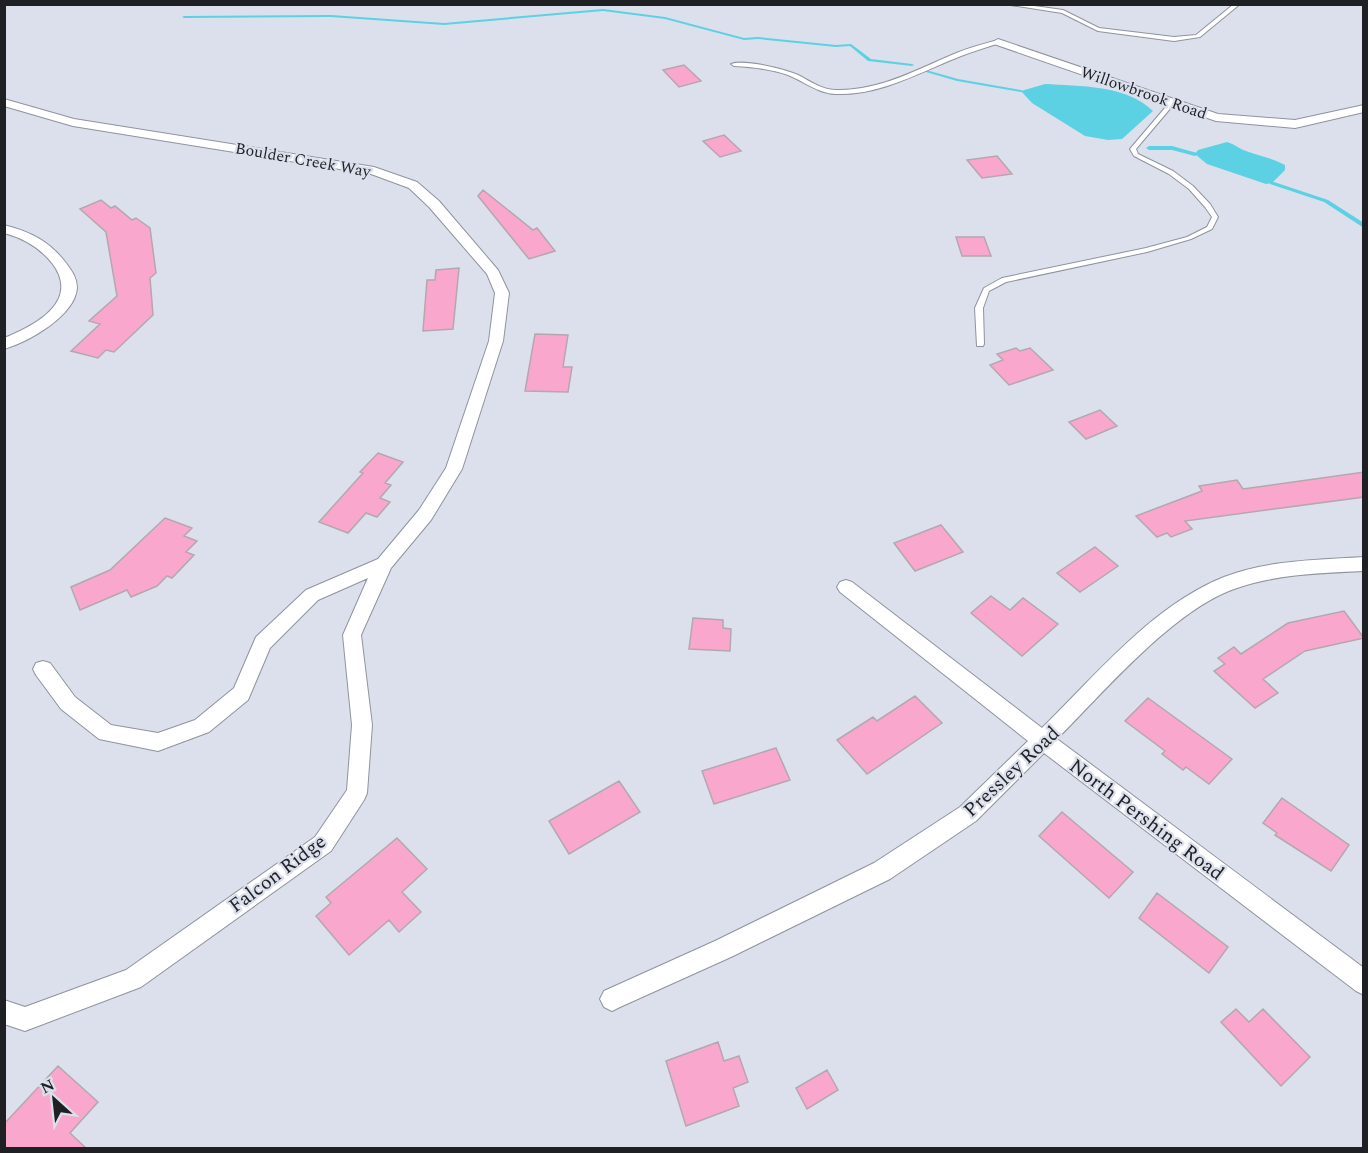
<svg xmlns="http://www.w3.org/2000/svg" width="1368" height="1153" font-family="Spectral,serif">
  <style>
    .water { fill: #5cd1e3 }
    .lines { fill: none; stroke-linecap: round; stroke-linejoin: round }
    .stream { fill: #5cd1e3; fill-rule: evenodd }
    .building { fill: #faa7ce; stroke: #b4a7ad; stroke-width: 1.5 }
    .service-casing { stroke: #8e939d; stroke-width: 2 }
    .minor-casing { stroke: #8e939d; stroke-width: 2 }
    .service { fill: #fff; fill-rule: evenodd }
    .minor { fill: #fff; fill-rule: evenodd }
    .labels { text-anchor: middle; stroke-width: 4.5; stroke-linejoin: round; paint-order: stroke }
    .far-street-label { font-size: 16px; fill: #1e2024; stroke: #dbe0ec }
    .street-label { font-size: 20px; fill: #1e2024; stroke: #dbe0ec }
  </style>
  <rect width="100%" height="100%" fill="#dbe0ec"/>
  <path class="water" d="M1045 84C1079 86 1127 85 1153 111L1122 139 1108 140 1085 136 1032 103 1021 91Z
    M1227 142C1235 144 1239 149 1246 151 1259 156 1272 158 1285 165V170L1272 183 1266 184 1207 164 1195 154 1198 150Z"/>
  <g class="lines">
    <path class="stream" d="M603 9 665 17 744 38 758 37 836 45 851 44 871 59 912 64 914 65 912 66 868 61 850 46 836 47 758 39 744 40 665 19 603 11 444 25 331 17 184 18 182 17 184 16 331 15 444 23Z
      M926 70 958 79 1021 90 1023 91 1021 92 957 81 926 72Z
      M1172 146 1197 153 1198 154 1195 156 1172 150H1149L1146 148 1149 146Z
      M1270 182H1274L1328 200 1364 223V228L1324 202 1270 184Z"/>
  </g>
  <path class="building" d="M684 65 701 81 679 87 663 70Z
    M724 135 741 151 720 157 703 141Z
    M997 156 1012 174 982 178 967 160Z
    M483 190 533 230 537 228 555 251 529 259 478 196Z
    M101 200 111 208 115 206 132 220 136 218 150 228 156 273 150 278 153 315 114 352 106 350 98 358 71 351 100 324 89 321 117 296 106 232 80 209Z
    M956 237H984L991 256H962Z
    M459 268 453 329 423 331 427 280H435L436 270Z
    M535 334 568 335 563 367H572L568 392 525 391Z
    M1016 348 1020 351 1030 348 1053 370 1009 385 990 365 1003 360 997 354Z
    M1100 410 1117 426 1086 439 1069 422Z
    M378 453 403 462 385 483 391 485 380 498 390 502 377 517 366 513 348 533 319 522 363 473 360 472Z
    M1364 472V497L1185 521 1192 529 1171 537 1167 533 1157 537 1136 516 1202 491 1199 486 1237 480 1243 489Z
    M165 518 192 528 184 536 197 541 186 552 194 555 172 578 167 576 157 586 131 597 127 590 80 610 71 587 110 570Z
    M941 525 963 552 915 571 894 543Z
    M1095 547 1118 566 1080 592 1057 573Z
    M991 596 1010 610 1023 598 1058 624 1022 656 971 613Z
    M1344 611 1364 638 1305 651 1263 679 1278 693 1255 708 1214 671 1225 664 1218 658 1234 647 1241 654 1288 623Z
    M693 618 723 620V628L731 629 730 651 689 649Z
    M915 696 942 723 867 774 837 740 873 717 877 721Z
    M1148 698 1232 759 1209 784 1186 767 1183 770 1162 754 1165 751 1125 721Z
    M776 748 790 780 714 804 702 771Z
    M619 781 640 812 569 854 549 821Z
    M1282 798 1349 845 1331 871 1275 835 1277 833 1263 823Z
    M1062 812 1133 872 1109 898 1039 836Z
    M397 838 427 869 402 892 421 912 399 932 389 920 349 955 316 916 331 903 326 897Z
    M1157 893 1228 947 1209 973 1139 918Z
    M1236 1009 1249 1022 1263 1009 1310 1057 1281 1086 1221 1022Z
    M718 1042 724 1061 739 1056 748 1082 733 1088 739 1106 686 1126 666 1061Z
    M58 1066 98 1102 70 1133 87 1149H4V1124Z
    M827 1070 838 1090 807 1109 796 1088Z"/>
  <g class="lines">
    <g class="service-casing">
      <path id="service" d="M1004 4H1020L1063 10 1099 28 1174 37 1196 35 1234 4H1240L1200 37 1174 41 1098 31 1062 13Z
        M998 40 1000 41V43C987 47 974 51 961 56 920 72 880 96 835 94 818 93 803 81 788 75 771 69 752 67 734 66L731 64C744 59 785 69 798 75 810 81 822 90 836 90 879 91 916 70 954 54 968 48 983 44 998 40Z
        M1172 101 1174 102V104L1136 149 1138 154 1173 171 1193 186 1210 204 1218 217 1212 229 1191 239 1147 252 1006 282 989 291 983 308 984 344 983 346H977L975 308 984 288 1002 278 1146 248 1187 237 1207 227 1212 217 1205 207 1189 189 1169 174 1134 156 1130 149 1170 102Z"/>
    </g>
    <g class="minor-casing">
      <path id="minor" d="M998 39 1218 114 1295 120 1364 105V112L1295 128 1216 121 994 44 993 42Z
        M4 99 74 119 374 167 417 182 439 201 498 270 509 293 503 341 462 469 431 520 391 568 361 635 372 725 367 793 364 800 331 851 141 987 25 1031 4 1024V1000L25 1007 126 970 315 837 347 790 352 725 343 635 368 578 318 600 270 648 248 700 209 732 158 751 99 739 61 709 36 675 33 669 36 663 43 661 50 663 75 697 111 725 158 733 195 720 234 688 256 637 306 590 378 559 419 510 446 468 489 341 495 293 487 274 429 207 409 188 371 174 73 126 4 106Z
        M4 225C31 232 49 241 66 263 72 271 77 278 77 288 75 316 28 342 4 349V338C36 325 81 301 52 263 39 247 23 238 4 233Z
        M1364 557V571C1321 573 1278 574 1237 588 1175 608 1104 692 1057 739L1364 968V995L1356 991 1044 753 976 821 890 879 731 957 620 1007 612 1011 604 1007 600 999 604 991 715 941 874 863 960 807 1028 741 840 592 837 587 840 582 846 580 852 582 1042 728C1095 676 1153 605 1224 577 1268 560 1317 560 1364 557Z"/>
    </g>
    <use href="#service" class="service"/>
    <use href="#minor" class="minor"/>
  </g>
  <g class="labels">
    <g class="far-street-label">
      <text transform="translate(1144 92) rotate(19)" y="6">Willowbrook Road</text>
      <text transform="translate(303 159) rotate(10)" y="6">Boulder Creek Way</text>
    </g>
    <g class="street-label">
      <text transform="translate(1011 771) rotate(-43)" y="7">Pressley Road</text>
      <text transform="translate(1147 819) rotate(37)" y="7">North Pershing Road</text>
      <text transform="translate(277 873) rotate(-37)" y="7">Falcon Ridge</text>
    </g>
  </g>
  <rect width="1368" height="1153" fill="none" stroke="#1e2024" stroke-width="12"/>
  <g transform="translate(54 1099) rotate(333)" stroke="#dbe0ec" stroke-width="4.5" paint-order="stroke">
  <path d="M0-4.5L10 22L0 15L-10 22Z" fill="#1e2024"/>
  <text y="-9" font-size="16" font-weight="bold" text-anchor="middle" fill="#1e2024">N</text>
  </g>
</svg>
